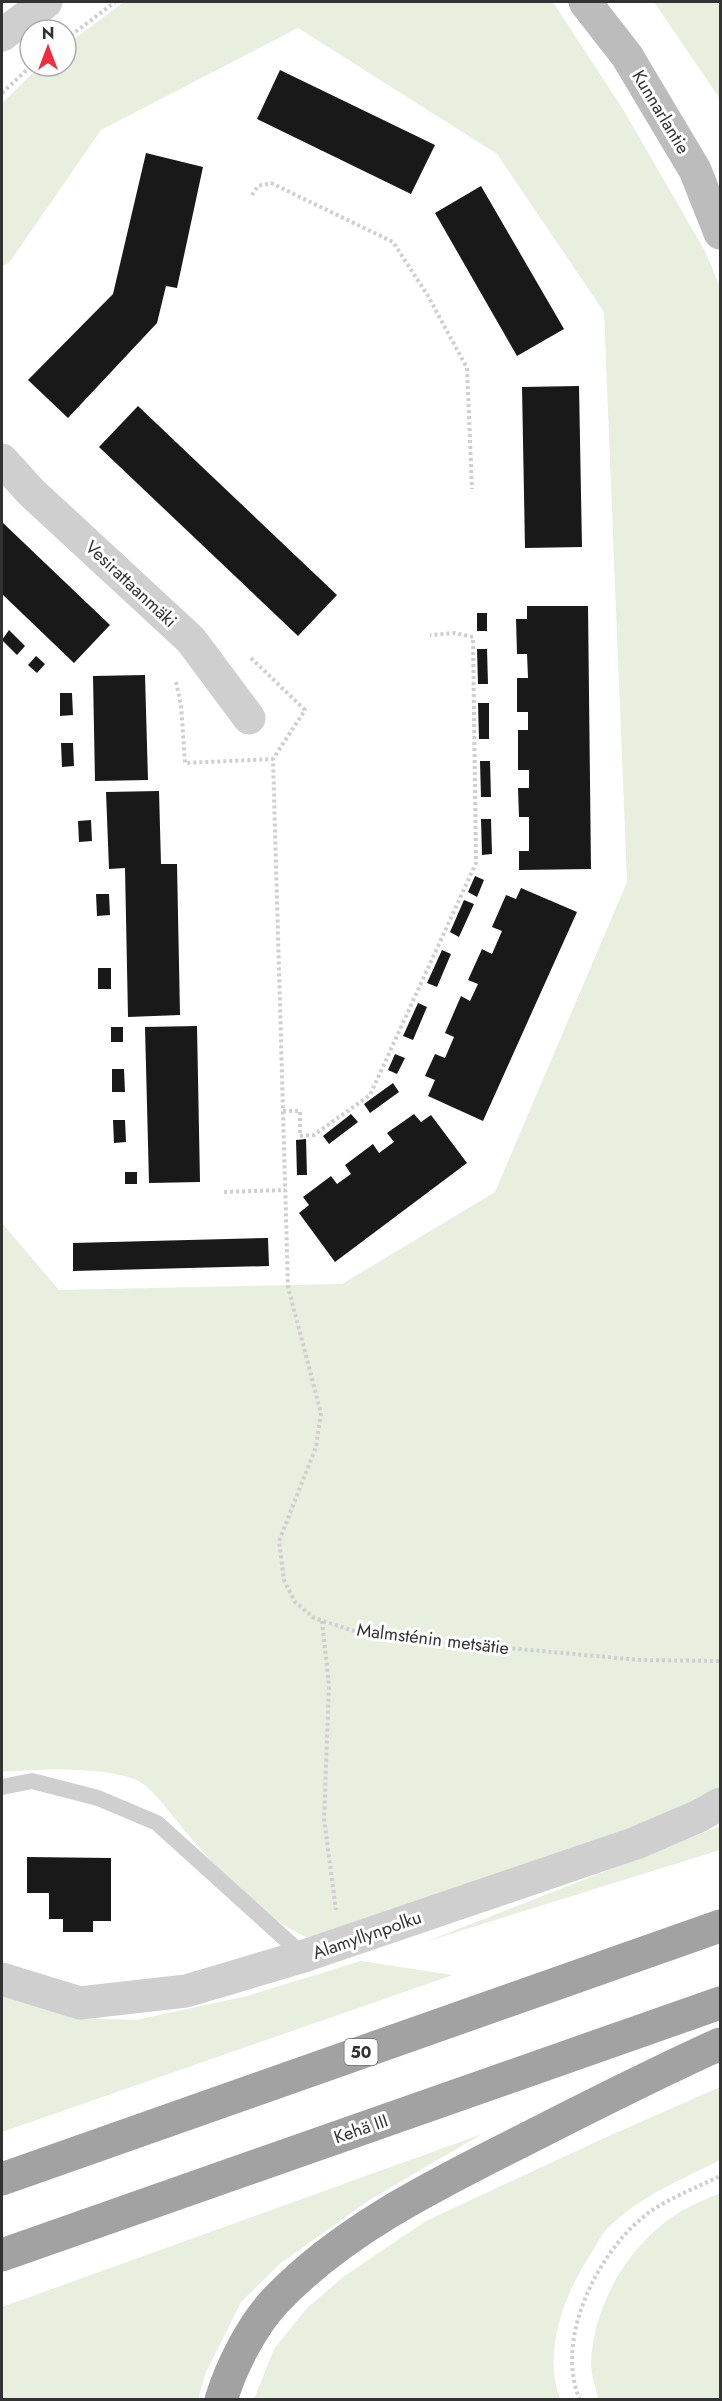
<svg xmlns="http://www.w3.org/2000/svg" width="722" height="2401" font-family="Jost,sans-serif">
  <style>
    .green { fill: #e8efdf }
    .building { fill: #191919 }
    .lines { fill: none; stroke-linecap: round; stroke-linejoin: round }
    .path { stroke: #cfcfcf; stroke-width: 4; stroke-dasharray: 3 3; stroke-linecap: butt }
    .service { stroke: #cfcfcf; stroke-width: 16 }
    .minor { stroke: #cfcfcf; stroke-width: 33 }
    .secondary { stroke: #bcbcbc; stroke-width: 33 }
    .trunk { stroke: #a2a2a2; stroke-width: 33 }
    .labels { text-anchor: middle; stroke-width: 6; stroke-linejoin: round; paint-order: stroke }
    .shield { fill: #fff; stroke: #707070; stroke-width: 1.5 }
    .shield-label { font-size: 16px; font-weight: bold; fill: #323232 }
    .street-label { font-size: 18px; fill: #323232; stroke: #fff }
  </style>
  <rect width="100%" height="100%" fill="#fff"/>
  <path class="green" d="M124 2H553L624 111 706 253 720 287V1788L624 1834 309 1938C265 1921 215 1867 185 1831 173 1817 154 1789 138 1781 107 1766 36 1769 2 1772V1223L59 1290 342 1284 495 1192 627 882 604 312 497 154 298 28 101 130 9 263 2 266V103L40 66H66V45Z
    M654 2H720V99Z
    M720 1826V1850L425 1942 713 1829Z
    M361 1961 453 1975 2 2132V1996L79 2018 136 2020 247 1996Z
    M720 2087V2160C681 2180 638 2197 607 2229 601 2235 597 2244 592 2252 565 2293 542 2350 560 2399H254L274 2349 306 2309 343 2277 426 2221 602 2139Z
    M482 2134 371 2199 282 2262 241 2302 206 2372 198 2399H2V2307Z
    M720 2193V2399H598C596 2388 591 2375 591 2363 593 2302 633 2237 687 2208 698 2202 709 2198 720 2193Z"/>
  <path class="building" d="M280 70 435 145 411 194 257 119Z
    M146 153 203 167 177 288 166 286 157 323 68 418 28 380 113 294Z
    M481 186 564 329 517 356 435 213Z
    M579 386 582 547 525 548 522 387Z
    M138 406 337 595 298 636 99 447Z
    M2 522 110 625 74 663 2 594Z
    M527 606H588L591 869 519 870V851H529V817H519L518 788H529V770H518V730H528V712H517V678H528L527 654H517L516 619H527Z
    M477 613H487V631H477Z
    M9 630 25 646 17 655 2 640Z
    M477 649H487L488 684H478Z
    M36 656 45 664 37 673 28 665Z
    M145 675 148 780 95 781 93 676Z
    M60 693H72L73 715 60 716Z
    M478 703H489V739H479Z
    M61 743H73L74 766 62 767Z
    M480 761H490L491 797H481Z
    M159 791 161 864H177L180 1015 128 1017 125 868 109 869 106 792Z
    M481 819H491L492 854 482 855Z
    M91 820 92 841 79 842 78 821Z
    M475 876 484 880 477 897 468 892Z
    M521 888 577 912 483 1121 428 1096 435 1080 425 1076 435 1054 445 1058 454 1037 445 1033 461 996 470 1001 478 984 468 980 482 949 492 954 502 931 492 927 506 895 516 899Z
    M96 894H109L110 915 97 916Z
    M464 900 474 904 459 937 450 932Z
    M442 950 451 954 437 987 427 983Z
    M98 968H111V989H98Z
    M418 1003 427 1007 413 1040 403 1036Z
    M197 1026 200 1182 149 1183 145 1027Z
    M111 1027H123V1042H111Z
    M395 1054 405 1058 397 1074 388 1070Z
    M112 1069H124L125 1092H112Z
    M393 1083 399 1092 370 1113 364 1104Z
    M351 1114 358 1122 329 1144 323 1136Z
    M414 1114 421 1122 431 1115 467 1163 335 1262 299 1213 309 1205 303 1197 331 1176 337 1184 351 1174 345 1165 373 1144 379 1153 394 1142 387 1133Z
    M113 1120H125L126 1142 114 1143Z
    M306 1139 307 1175H297L296 1140Z
    M125 1172H137V1184H125Z
    M268 1238 269 1266 73 1271V1243Z
    M27 1857 111 1858V1921H93V1932H63V1919H49V1893H27Z"/>
  <g class="lines">
    <path class="path" d="M66 39 115 2
      M2 93 31 66
      M252 195 258 186 271 183 393 242 428 296 467 368 472 489
      M251 658 305 710 273 759 288 1287 321 1413 316 1447 279 1541 284 1580 295 1602 314 1618 366 1635 640 1660 720 1661
      M176 682 181 705 185 763 273 759
      M283 1111H300V1136L314 1135 370 1095 476 863 473 637 455 633 430 635
      M224 1192 285 1190
      M322 1621 329 1686 324 1819 336 1910
      M580 2400C553 2338 600 2247 651 2211 672 2197 698 2187 720 2176"/>
    <path class="service" d="M2 1787 32 1781 98 1798 157 1823 304 1956"/>
    <path class="minor" d="M2 35 46 2
      M2 460 31 492 191 640 249 718
      M2 1979 80 2003 186 1991 304 1956 636 1843 699 1816 720 1804"/>
    <path class="secondary" d="M585 2 627 56 695 170 720 233"/>
    <path class="trunk" d="M2 2179 720 1926
      M2 2255 720 2003
      M221 2400C231 2367 252 2325 276 2300 342 2231 431 2187 516 2144 583 2110 651 2075 720 2044"/>
  </g>
  <g class="labels">
    <rect class="shield" x="344.5" y="2039" width="33" height="26" rx="4.5"/>
    <g class="shield-label">
      <text x="361" y="2058">50</text>
    </g>
    <g class="street-label">
      <text transform="translate(661 112) rotate(59)" y="6">Kunnarlantie</text>
      <text transform="translate(131 584) rotate(43)" y="6">Vesirattaanmäki</text>
      <text transform="translate(433 1639) rotate(7)" y="6">Malmsténin metsätie</text>
      <text transform="translate(367 1935) rotate(-19)" y="6">Alamyllynpolku</text>
      <text transform="translate(361 2129) rotate(-19)" y="6">Kehä III</text>
    </g>
  </g>
  <rect width="722" height="2401" fill="none" stroke="#323232" stroke-width="6"/>
  <g transform="translate(48 48)"><circle r="28" fill="#ffffff" stroke="#adadad" stroke-width="1.5"/>
  <path d="M0-4.5L10 22L0 15L-10 22Z" fill="#ef2d3d"/>
  <text y="-9" font-size="16" font-weight="bold" text-anchor="middle" fill="#323232">N</text>
  </g>
</svg>
